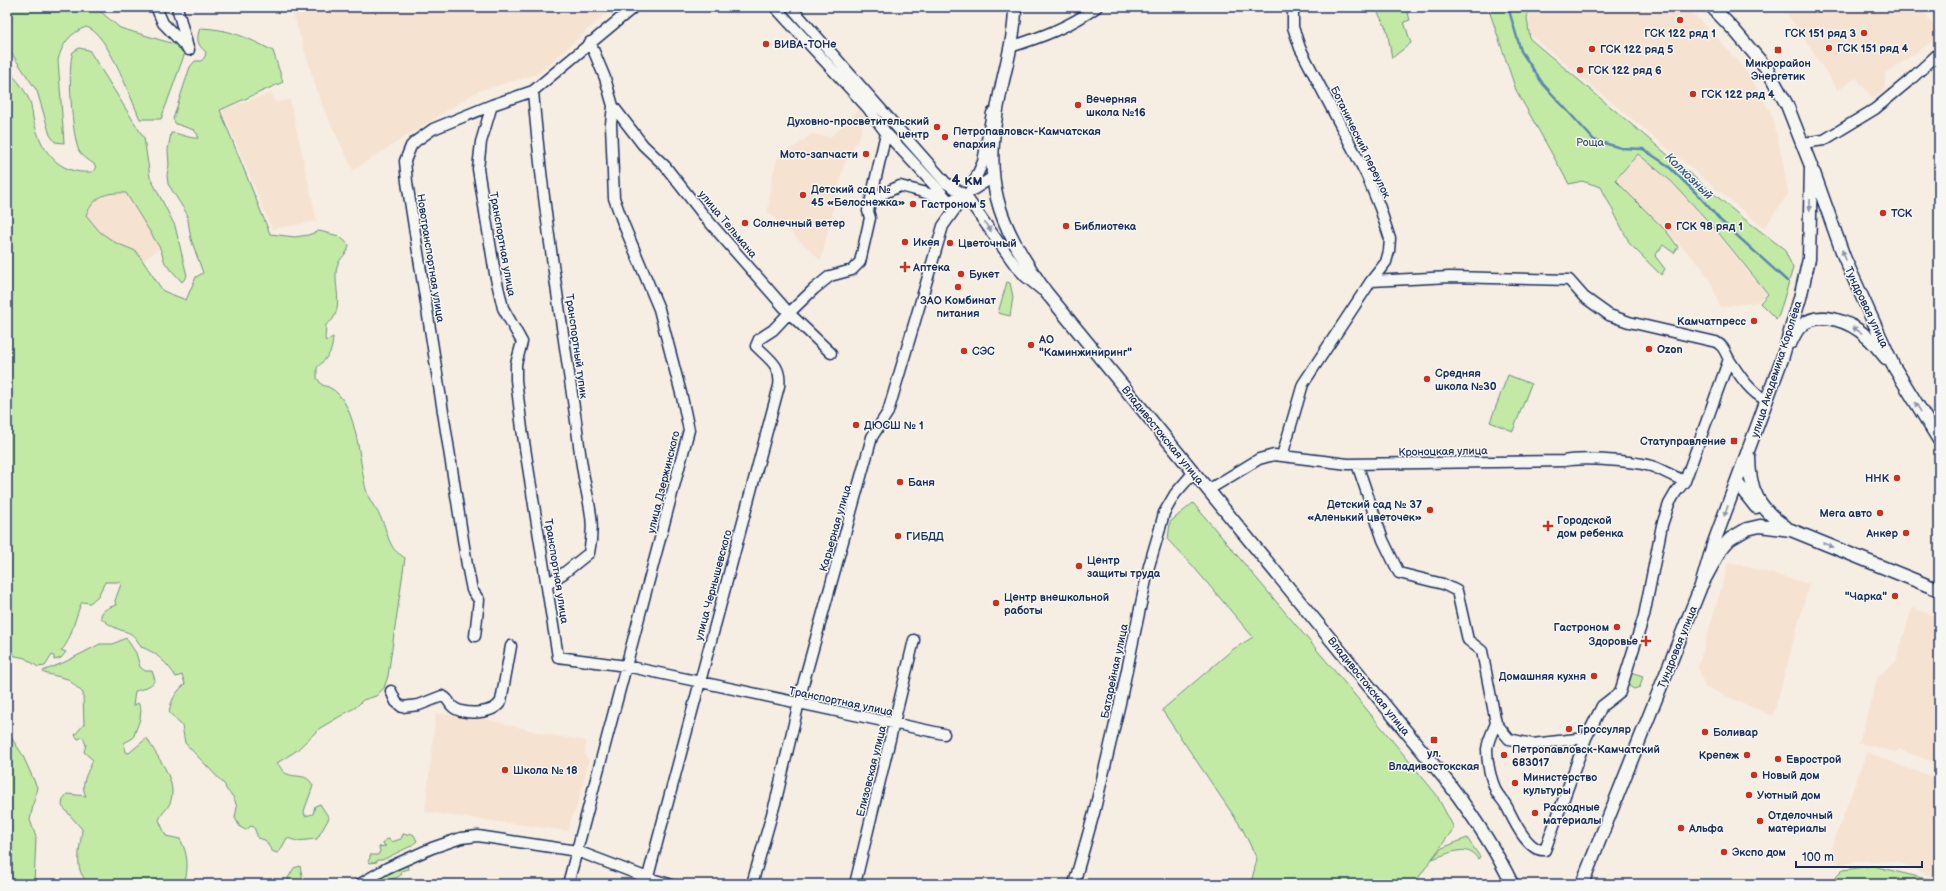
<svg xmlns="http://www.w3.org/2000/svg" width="1946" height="891" font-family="'Balsamiq Sans',sans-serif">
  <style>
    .built { fill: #f6e2d1 }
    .green { fill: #c3eaa5; stroke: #6f8c82 }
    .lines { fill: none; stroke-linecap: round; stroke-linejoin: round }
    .stream { stroke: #5a87ae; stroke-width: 2.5 }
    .minor-casing { stroke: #1b2f5e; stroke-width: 13 }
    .major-casing { stroke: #1b2f5e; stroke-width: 15 }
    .minor { stroke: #f6f6f2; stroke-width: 10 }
    .major { stroke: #f6f6f2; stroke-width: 12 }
    .oneway { fill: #8892a8 }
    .poi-dot { fill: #c8321e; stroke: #f6f6f2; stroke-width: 1.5 }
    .labels { text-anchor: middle; stroke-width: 3; stroke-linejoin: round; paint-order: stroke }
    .poi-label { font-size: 11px; font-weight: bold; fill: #1b2f5e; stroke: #f6f6f2; text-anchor: start }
    .street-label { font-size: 11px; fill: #1b2f5e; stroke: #f6f6f2 }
    .park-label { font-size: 11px; fill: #3d546c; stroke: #f6f6f2 }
    .water-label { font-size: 12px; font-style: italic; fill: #355480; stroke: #f6f6f2 }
    .district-label { font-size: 15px; font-weight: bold; fill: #1b2f5e; stroke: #f6f6f2 }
  </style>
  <rect width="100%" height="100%" fill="#f6ede3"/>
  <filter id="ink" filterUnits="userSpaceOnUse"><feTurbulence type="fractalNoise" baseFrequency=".025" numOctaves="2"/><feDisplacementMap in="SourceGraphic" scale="8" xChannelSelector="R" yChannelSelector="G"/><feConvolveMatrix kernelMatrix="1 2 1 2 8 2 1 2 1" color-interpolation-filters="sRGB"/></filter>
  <g filter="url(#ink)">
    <path class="built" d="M291 7H613L538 74 478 91 353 170 321 103Z
      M1532 7H1686L1718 39 1748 73 1772 115 1782 157 1788 194 1764 228 1530 35 1529 19Z
      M1783 7H1921L1936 29 1932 41 1906 60 1885 73V90L1873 98 1856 78 1838 90Z
      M271 93 276 102 290 100 317 221 272 229 222 110Z
      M859 110 865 117 859 138 844 164 821 260 768 212 772 178 777 159 812 134 830 137Z
      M1638 155 1671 182 1716 232 1766 294 1757 302 1720 307 1711 282 1701 266 1615 180Z
      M112 192 126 193 160 248 143 261 136 251 116 243 100 232 86 215 97 198Z
      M1729 562 1809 584 1773 716 1705 687 1698 667Z
      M1912 608 1939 617V764L1899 749 1896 752 1859 743 1878 676 1896 662Z
      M436 713 467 718 471 715 544 734 586 741 585 756 589 760 576 810 573 813 568 831 425 812Z
      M1867 752 1909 769 1939 778V878L1924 874 1898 861H1857L1840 865 1831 849Z"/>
    <path class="green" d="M7 7H95L120 28 181 46 186 50 161 119H140C131 99 107 31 86 27 70 33 62 44 58 60L64 143 55 142 50 135 37 91 12 54 7 51Z
      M1375 7H1406L1410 20 1404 22 1411 43 1392 58 1387 30Z
      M1488 7H1530L1527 18 1530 39 1739 215 1784 249 1793 268 1779 315 1776 319 1760 303 1768 294 1717 231 1672 182 1638 154 1615 180 1667 232 1678 247 1674 253 1663 245 1655 256 1665 269 1661 275 1630 244 1601 187 1582 181 1569 184 1516 90Z
      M200 28C229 29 247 37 273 51L283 82 220 110 270 234 295 237 308 235 319 231 339 236 349 245C348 254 340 257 337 266 333 284 343 302 333 319 331 322 328 322 326 325L325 339 326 341 333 337C332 356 327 356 317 368V378L322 385C359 392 358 464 367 493 370 502 378 511 382 520 386 528 387 538 392 546 394 551 401 555 405 558L388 676 384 688 376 696 363 700 356 707 320 728 296 751 277 763C280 766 282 771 285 773 296 779 307 772 313 786L304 811 305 816 313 814 315 806 320 804 329 818 317 839 297 841 287 838 280 851 277 853 272 851 265 840 258 838 254 827 251 826 246 830 240 827 235 818 237 807 234 798 226 789 225 785 185 743 182 726 169 712C171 700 176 692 185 684L182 675 176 677C169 665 155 651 141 647 131 628 128 635 112 626 108 624 105 621 101 618 100 610 110 607 116 605L115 601 121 584 119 582H105L98 596 90 603 82 602C76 613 70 645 61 650L66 652 61 658 54 660V656L52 655 45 666 38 667 25 658 7 654V70C17 79 27 92 31 105 32 109 32 114 33 118 40 149 57 175 92 172L96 169 95 165C90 161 82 156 79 151 72 136 67 66 73 52L79 48 89 50 144 138 150 177 175 226 187 276 182 282 165 263 160 248 126 193C105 192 95 196 86 215L100 232 116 243 136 251 163 291 186 300 196 277 203 273 191 239 187 214 168 184 167 175 169 165 168 150 171 133C181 133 188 139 198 138V135L194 130 176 124 173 119 190 67 195 61H201L205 57 206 52C197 45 196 39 200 28Z
      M1007 282 1010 283 1013 297 1010 316 998 313Z
      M1508 375 1531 384 1513 431 1490 422Z
      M1193 503 1354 694 1436 794 1454 828 1414 884H1254L1252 879 1257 859 1242 828 1162 710 1232 650 1253 637 1192 565 1168 540 1170 522Z
      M126 638 136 653 140 667 145 671H152L155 680C152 686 141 690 135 691L133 706 138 703 141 709 140 719 133 738 124 743 126 752 129 753 147 738C156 757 179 780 170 803 167 810 161 813 159 820L166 836 180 839C188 853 189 868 184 884H84V878C74 865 81 845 82 829L62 806 63 799 67 794 86 796C79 783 89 771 93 760L84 752 86 745 83 737 78 739 75 735 84 724 83 693 68 679 44 673 43 671 65 662 100 644H113Z
      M1630 672 1643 676 1640 687 1634 689 1629 686 1627 682Z
      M7 731 22 754 37 787 30 820 36 837 34 884H7Z
      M410 833 414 835 417 841 411 846 382 860H377V862L370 863 368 861 370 858V855H378L380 851 379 847 386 846 383 844 385 840 389 839 391 842 401 839 403 834 408 835Z
      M1467 838 1480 857 1478 859C1467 842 1446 855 1432 859L1442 848Z
      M407 864 408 869 401 871 402 874C394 881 386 879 377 882L376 879 390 872 391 873 397 868Z
      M300 866 303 880 299 884H288V878L294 868Z
      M1873 866 1939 882V884H1829L1843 870Z"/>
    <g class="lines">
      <path class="stream" d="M1508 7 1521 51 1543 84 1594 140 1621 148 1643 149 1667 165 1699 196 1721 221 1787 281"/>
      <g class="minor-casing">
        <path id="minor" d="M156 7 163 23 189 50
          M177 7 188 48
          M775 7 867 107 886 133 947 199
          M791 7 946 183 965 195 1015 265 1026 277 1042 290
          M1010 47C1042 37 1069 27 1097 7
          M533 91C542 202 560 312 576 421 578 438 580 455 583 472 588 504 596 519 589 553L564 573 547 584
          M492 105 481 142 478 169 495 274 503 308 522 342 516 364V380L522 429 558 657 626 666 944 734
          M613 106 643 145 665 166 705 217 789 313 831 353
          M1803 143 1824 140 1875 109 1910 80 1939 53
          M970 191 983 162 992 113
          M871 199 886 133
          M1371 281 1450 277 1569 280 1584 297 1609 315 1629 322 1716 342C1725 347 1725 353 1730 361 1740 376 1750 392 1766 400
          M1282 456 1303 384 1371 281 1386 262 1389 251 1390 239 1380 208 1367 176 1300 48 1293 27V7
          M1357 464 1383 540 1399 573 1443 584 1457 591 1468 640 1482 651 1496 723 1509 739 1532 744 1586 738
          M1208 490 1259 459 1274 455 1348 464 1564 461C1582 457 1637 461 1654 467 1664 471 1674 477 1685 481
          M475 636 479 600 472 590 467 565 407 182 405 161 411 146 416 141 433 129 492 105 533 91 634 7
          M391 691 396 702 402 707 419 705 442 696C449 698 448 703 453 707 463 716 495 714 501 701L511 646
          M1496 723C1493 731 1488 740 1487 749 1487 762 1491 779 1496 791 1499 797 1505 802 1508 809 1514 821 1528 852 1545 850L1586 738 1602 706 1620 692 1644 616 1662 525 1669 504 1676 492 1685 481 1729 359
          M360 884 387 868 432 848 461 838 478 836 577 851 648 878 669 884
          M568 884 689 430 682 397 659 309 623 223 614 198 611 124 613 106 605 78 590 42
          M646 884 779 386C782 366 769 359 756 346L759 339 773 330 789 313 814 289 830 276 852 270 860 262 870 218 868 211 871 199 900 186 923 192 949 201 965 195
          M752 884 776 800 804 681 872 437 888 412 943 226 965 195 993 177
          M855 884 914 640
          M1074 884 1094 813 1120 703 1149 566 1159 532 1164 513 1175 494 1194 472"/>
      </g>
      <g class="major-casing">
        <path id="major" d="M1015 7C1015 36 1006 65 1000 94 982 181 995 220 1046 292L1450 785C1473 816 1495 848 1512 884
          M1814 173 1844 257 1894 367 1939 440
          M1791 342C1794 336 1796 330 1801 326 1820 309 1851 322 1867 337 1874 343 1880 351 1886 358
          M1749 457C1749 490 1759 509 1786 527
          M1737 483 1756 507
          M1701 586 1713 545 1782 359 1800 298 1809 259 1811 166 1787 105 1767 69 1735 31 1712 7
          M1582 884 1701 586 1721 549 1730 539 1747 529 1760 526 1791 530 1939 590"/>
      </g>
      <use href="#minor" class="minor"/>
      <use href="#major" class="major"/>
    </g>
    <defs><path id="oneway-solid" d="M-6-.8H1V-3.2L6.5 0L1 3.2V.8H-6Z"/></defs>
    <g class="oneway">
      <use href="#oneway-solid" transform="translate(1810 205) rotate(91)"/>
      <use href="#oneway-solid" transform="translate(988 227) rotate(54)"/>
      <use href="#oneway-solid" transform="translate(1844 255) rotate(-112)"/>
      <use href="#oneway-solid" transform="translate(1857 330) rotate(-147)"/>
      <use href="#oneway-solid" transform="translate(1918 407) rotate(-121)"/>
      <use href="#oneway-solid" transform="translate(1726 511) rotate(111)"/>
      <use href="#oneway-solid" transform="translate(1828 545) rotate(22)"/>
    </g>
  </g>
  <g class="poi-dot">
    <circle cx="1680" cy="20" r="4"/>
    <circle cx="1864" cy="33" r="4"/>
    <circle cx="766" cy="44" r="4"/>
    <circle cx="1829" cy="48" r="4"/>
    <circle cx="1592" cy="49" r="4"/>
    <rect x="1774" y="46" width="8" height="8" rx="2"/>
    <circle cx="1580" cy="70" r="4"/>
    <circle cx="1693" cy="94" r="4"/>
    <circle cx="1078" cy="105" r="4"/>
    <circle cx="937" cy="127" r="4"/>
    <circle cx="945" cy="137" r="4"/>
    <circle cx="866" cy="154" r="4"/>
    <circle cx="803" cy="195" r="4"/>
    <circle cx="913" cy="204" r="4"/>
    <circle cx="1883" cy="213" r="4"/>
    <circle cx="745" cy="223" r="4"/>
    <circle cx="1066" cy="226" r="4"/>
    <circle cx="1668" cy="226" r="4"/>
    <circle cx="905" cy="242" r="4"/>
    <circle cx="950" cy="243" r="4"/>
    <path d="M903 261h4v4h4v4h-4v4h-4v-4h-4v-4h4z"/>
    <circle cx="961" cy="274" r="4"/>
    <circle cx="958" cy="287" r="4"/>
    <circle cx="1754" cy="321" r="4"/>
    <circle cx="1031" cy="345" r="4"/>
    <circle cx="1649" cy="349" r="4"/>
    <circle cx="964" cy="351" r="4"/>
    <circle cx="1427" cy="379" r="4"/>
    <circle cx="856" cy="425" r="4"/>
    <rect x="1730" y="437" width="8" height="8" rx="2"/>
    <circle cx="1897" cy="478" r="4"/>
    <circle cx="900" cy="482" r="4"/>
    <circle cx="1430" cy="510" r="4"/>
    <circle cx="1880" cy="513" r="4"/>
    <path d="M1546 520h4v4h4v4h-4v4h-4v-4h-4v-4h4z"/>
    <circle cx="1906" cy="533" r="4"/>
    <circle cx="898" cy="536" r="4"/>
    <circle cx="1079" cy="566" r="4"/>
    <circle cx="1895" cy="596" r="4"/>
    <circle cx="996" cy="603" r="4"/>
    <circle cx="1617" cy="627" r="4"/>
    <path d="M1644 635h4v4h4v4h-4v4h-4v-4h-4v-4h4z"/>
    <circle cx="1594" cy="676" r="4"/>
    <circle cx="1569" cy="729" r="4"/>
    <circle cx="1705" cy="732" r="4"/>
    <rect x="1430" y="736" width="8" height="8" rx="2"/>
    <circle cx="1504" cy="755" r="4"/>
    <circle cx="1747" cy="755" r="4"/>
    <circle cx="1778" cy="759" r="4"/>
    <circle cx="505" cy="770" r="4"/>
    <circle cx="1754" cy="775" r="4"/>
    <circle cx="1515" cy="783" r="4"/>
    <circle cx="1749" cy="795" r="4"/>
    <circle cx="1535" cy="813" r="4"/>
    <circle cx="1760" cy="821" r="4"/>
    <circle cx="1681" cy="828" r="4"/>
    <circle cx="1724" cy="852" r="4"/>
  </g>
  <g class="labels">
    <g class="poi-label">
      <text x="1680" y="37" text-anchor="middle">ГСК 122 ряд 1</text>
      <text x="1856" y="37" text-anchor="end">ГСК 151 ряд 3</text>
      <text x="774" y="48">ВИВА-ТОНе</text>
      <text x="1837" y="52">ГСК 151 ряд 4</text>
      <text x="1600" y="53">ГСК 122 ряд 5</text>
      <text x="1778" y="67" text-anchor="middle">Микрорайон<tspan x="1778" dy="13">Энергетик</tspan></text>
      <text x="1588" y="74">ГСК 122 ряд 6</text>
      <text x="1701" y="98">ГСК 122 ряд 4</text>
      <text x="1086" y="103">Вечерняя<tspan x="1086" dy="13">школа №16</tspan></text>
      <text x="929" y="125" text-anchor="end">Духовно-просветительский<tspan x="929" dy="13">центр</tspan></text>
      <text x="953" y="135">Петропавловск-Камчатская<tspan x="953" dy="13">епархия</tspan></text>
      <text x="858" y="158" text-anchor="end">Мото-запчасти</text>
      <text x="811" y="193">Детский сад №<tspan x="811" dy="13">45 «Белоснежка»</tspan></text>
      <text x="921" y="208">Гастроном 5</text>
      <text x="1891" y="217">ТСК</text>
      <text x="753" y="227">Солнечный ветер</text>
      <text x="1074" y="230">Библиотека</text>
      <text x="1676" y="230">ГСК 98 ряд 1</text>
      <text x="913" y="246">Икея</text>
      <text x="958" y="247">Цветочный</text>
      <text x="913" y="271">Аптека</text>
      <text x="969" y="278">Букет</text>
      <text x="958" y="304" text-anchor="middle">ЗАО Комбинат<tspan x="958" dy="13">питания</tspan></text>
      <text x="1746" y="325" text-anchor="end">Камчатпресс</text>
      <text x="1039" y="343">АО<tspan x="1039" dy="13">"Каминжиниринг"</tspan></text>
      <text x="1657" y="353">Ozon</text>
      <text x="972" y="355">СЭС</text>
      <text x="1435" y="377">Средняя<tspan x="1435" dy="13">школа №30</tspan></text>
      <text x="864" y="429">ДЮСШ № 1</text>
      <text x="1726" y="445" text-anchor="end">Статуправление</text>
      <text x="1889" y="482" text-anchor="end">ННК</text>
      <text x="908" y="486">Баня</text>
      <text x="1422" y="508" text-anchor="end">Детский сад № 37<tspan x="1422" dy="13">«Аленький цветочек»</tspan></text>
      <text x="1872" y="517" text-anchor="end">Мега авто</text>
      <text x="1557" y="524">Городской<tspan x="1557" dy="13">дом ребенка</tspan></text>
      <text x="1898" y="537" text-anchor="end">Анкер</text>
      <text x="906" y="540">ГИБДД</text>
      <text x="1087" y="564">Центр<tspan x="1087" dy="13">защиты труда</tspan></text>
      <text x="1887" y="600" text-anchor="end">"Чарка"</text>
      <text x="1004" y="601">Центр внешкольной<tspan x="1004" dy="13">работы</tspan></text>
      <text x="1609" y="631" text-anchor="end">Гастроном</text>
      <text x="1638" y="645" text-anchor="end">Здоровье</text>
      <text x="1586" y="680" text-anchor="end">Домашняя кухня</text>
      <text x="1577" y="733">Гроссуляр</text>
      <text x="1713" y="736">Боливар</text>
      <text x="1512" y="753">Петропавловск-Камчатский<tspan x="1512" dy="13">683017</tspan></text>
      <text x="1434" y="757" text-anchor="middle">ул.<tspan x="1434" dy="13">Владивостокская</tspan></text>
      <text x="1739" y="759" text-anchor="end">Крепеж</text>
      <text x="1786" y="763">Еврострой</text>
      <text x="513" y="774">Школа № 18</text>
      <text x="1762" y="779">Новый дом</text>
      <text x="1523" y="781">Министерство<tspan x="1523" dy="13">культуры</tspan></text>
      <text x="1757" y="799">Уютный дом</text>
      <text x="1543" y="811">Расходные<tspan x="1543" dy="13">материалы</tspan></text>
      <text x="1768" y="819">Отделочный<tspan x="1768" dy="13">материалы</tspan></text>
      <text x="1689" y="832">Альфа</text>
      <text x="1732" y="856">Экспо дом</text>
    </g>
    <g class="street-label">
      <text transform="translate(1361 142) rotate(64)" y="4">Ботанический переулок</text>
      <text transform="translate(728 224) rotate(50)" y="4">улица Тельмана</text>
      <text transform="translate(503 244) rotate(80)" y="4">Транспортная улица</text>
      <text transform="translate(431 258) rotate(81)" y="4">Новотранспортная улица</text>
      <text transform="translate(1867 307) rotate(65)" y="4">Тундровая улица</text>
      <text transform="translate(577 346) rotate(82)" y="4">Транспортный тупик</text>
      <text transform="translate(1776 369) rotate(-72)" y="4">улица Академика Королёва</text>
      <text transform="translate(1163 435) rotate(51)" y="4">Владивостокская улица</text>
      <text transform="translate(1443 451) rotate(-1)" y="4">Кроноцкая улица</text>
      <text transform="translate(663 482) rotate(-76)" y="4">улица Дзержинского</text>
      <text transform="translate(835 528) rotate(-74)" y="4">Карьерная улица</text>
      <text transform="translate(557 571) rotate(81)" y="4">Транспортная улица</text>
      <text transform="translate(713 585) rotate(-75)" y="4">улица Чернышевского</text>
      <text transform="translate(1677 647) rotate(-68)" y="4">Тундровая улица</text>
      <text transform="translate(1114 671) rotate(-78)" y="4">Батарейная улица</text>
      <text transform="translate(1369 686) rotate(51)" y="4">Владивостокская улица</text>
      <text transform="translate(841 701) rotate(12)" y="4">Транспортная улица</text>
      <text transform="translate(871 771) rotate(-76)" y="4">Елизовская улица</text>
    </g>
    <g class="park-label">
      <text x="1590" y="146">Роща</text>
    </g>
    <g class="water-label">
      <text transform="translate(1689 176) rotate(44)" y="4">Колхозный</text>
    </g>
    <g class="district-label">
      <text x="967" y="185">4 км</text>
    </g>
  </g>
  <rect width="1946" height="891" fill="none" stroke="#f6f6f2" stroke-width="24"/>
  <rect x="12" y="12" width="1922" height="867" fill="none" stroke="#1b2f5e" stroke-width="1.5" filter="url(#ink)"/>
  <path d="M1796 861v6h126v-6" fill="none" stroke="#1b2f5e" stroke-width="2"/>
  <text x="1802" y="861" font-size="12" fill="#1b2f5e" stroke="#f6f6f2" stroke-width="3" paint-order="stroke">100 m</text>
</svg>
